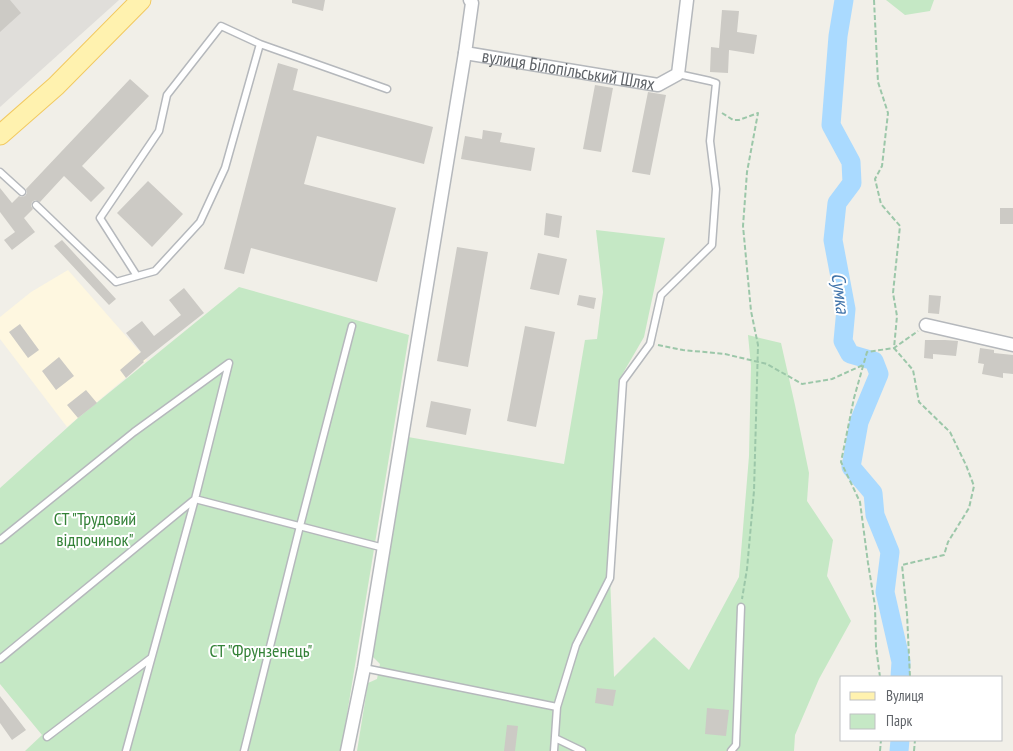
<svg xmlns="http://www.w3.org/2000/svg" width="1013" height="751" font-family="'PT Sans Narrow',sans-serif">
  <style>
    .commercial { fill: #fef7e0 }
    .industrial { fill: #e0deda }
    .green { fill: #c5e8c5 }
    .lines { fill: none; stroke-linecap: round; stroke-linejoin: round }
    .river { stroke: #aadaff; stroke-width: 19 }
    .building { fill: #cccac5 }
    .lane-casing { stroke: #b5b8bc; stroke-width: 9 }
    .street-casing { stroke: #b5b8bc; stroke-width: 15 }
    .primary-casing { stroke: #f2c960; stroke-width: 21 }
    .path { stroke: #9cc7a9; stroke-width: 2; stroke-dasharray: 5 2.5; stroke-linecap: butt }
    .lane { stroke: #fff; stroke-width: 6 }
    .street { stroke: #fff; stroke-width: 12 }
    .primary { stroke: #fff2af; stroke-width: 19 }
    .labels { text-anchor: middle; stroke-width: 4; stroke-linejoin: round; paint-order: stroke }
    .street-label { font-size: 18px; fill: #5f6368; stroke: #fff }
    .park-label { font-size: 18px; fill: #348238; stroke: #fff }
    .water-label { font-size: 19px; font-style: italic; fill: #4174aa; stroke: #fff }
  </style>
  <rect width="100%" height="100%" fill="#f1efe8"/>
  <path class="commercial" d="M68 270 147 360 67 427 0 339V317L31 292Z"/>
  <path class="industrial" d="M0 0H119L0 107Z"/>
  <path class="green" d="M886 0H934L930 11 905 15Z
    M596 230 665 238 644 337 619 380 610 576 614 677 654 637 689 670 739 577 749 456 751 366 748 335 781 343 795 405 809 473 807 501 833 540 827 576 851 621 819 679 795 735 794 751H357L368 683 377 679 380 664 372 656 408 437 564 464 585 340 597 339 603 292Z
    M239 287 409 335 341 751H25L42 735 0 684V488L78 418Z"/>
  <g class="lines">
    <path class="river" d="M844 0 838 36 831 125 851 162 852 183 837 203 833 240 846 309 843 341 850 354 874 361 879 374 859 422 851 467 873 493 875 515 890 552 885 592 901 662 900 677
      M899 751 900 740"/>
  </g>
  <path class="building" d="M0 0H10L21 13 0 32Z
    M292 0H325L323 11 292 3Z
    M722 10 739 11 737 32 757 35 754 54 729 50 728 73 710 72 711 47 719 48Z
    M278 63 298 69 293 90 433 127 424 164 317 136 304 184 396 208 377 282 251 248 244 274 224 269Z
    M130 79 149 96 82 166 105 188 91 202 64 176 40 202 35 200 32 202 31 206 33 209 24 218 35 232 12 250 4 240 15 232 0 212V188L12 203 19 196 21 197 25 196 27 193 26 189Z
    M595 85 613 88 601 152 583 149Z
    M648 92 666 95 650 175 632 172Z
    M483 130 502 133 500 142 535 148 531 171 461 159 465 136 482 139Z
    M148 181 183 214 152 247 117 213Z
    M1000 208H1013V224H1000Z
    M546 213 562 216 559 238 544 235Z
    M62 240 116 299 109 305 54 246Z
    M457 247 488 252 468 367 437 361Z
    M538 253 567 259 559 295 530 289Z
    M184 288 204 313 143 361 144 362 126 378 120 370 141 352 126 333 142 321 154 336 181 315 169 300Z
    M579 295 596 298 594 309 577 305Z
    M929 295 941 296 939 314 928 313Z
    M20 324 39 350 28 358 9 332Z
    M525 326 555 332 536 427 507 421Z
    M925 340H945L958 341 956 356 933 354V359L924 358Z
    M980 348 994 350V353L1013 355V374L1003 373V378L982 374 984 364 978 363Z
    M59 357 74 376 56 390 42 371Z
    M86 390 97 403 78 418 67 405Z
    M431 401 471 409 466 435 426 427Z
    M597 688 616 690 613 706 595 703Z
    M0 696 26 730 12 740 0 723Z
    M707 708 729 710 726 736 705 734Z
    M507 725 518 726 515 751H504Z"/>
  <g class="lines">
    <g class="lane-casing">
      <path id="lane" d="M0 172 22 192
        M36 205 116 282 155 271 200 222 225 168 260 44 387 89
        M137 276 100 218 159 131 167 95 221 26 260 44
        M0 540 134 432 229 363 195 499 126 751
        M0 659 195 499 384 548
        M364 668 557 707
        M47 737 151 658
        M555 738 582 751
        M244 751 300 526 352 326
        M554 751 557 707 576 645 610 578 623 381 650 344 661 295 712 245 716 189 710 141 716 83 710 81 678 74
        M731 751 736 745 741 607"/>
    </g>
    <g class="street-casing">
      <g id="street">
        <path id="s1" d="M470 0 472 3 465 53 658 85 678 74 687 0"/>
        <path d="M926 325 1013 345"/>
        <path d="M347 751 364 668 465 53"/>
      </g>
    </g>
    <g class="primary-casing">
      <path id="primary" d="M0 135 56 86 141 0"/>
    </g>
    <path class="path" d="M874 0 878 82 888 113 882 166 875 179 881 204 900 226 893 293 897 316 894 348 913 370 919 402 950 432 966 465 974 486 969 508 948 542 944 555 902 565 907 614 910 677
      M722 113 733 120H739L758 113 747 172 743 226 751 311 758 345 754 491 747 569 742 599
      M658 345 683 350 725 354 767 364 802 384 832 379 863 365
      M880 677 876 647 875 606 868 563 860 502 841 462 854 398 867 352 894 348 918 331
      M880 751 881 740
      M914 751 915 740"/>
    <use href="#lane" class="lane"/>
    <use href="#street" class="street"/>
    <use href="#primary" class="primary"/>
  </g>
  <g class="labels">
    <g class="street-label">
      <text dy="6" stroke="none"><textPath href="#s1" startOffset="159">вулиця Білопільський Шлях</textPath></text>
    </g>
    <g class="park-label">
      <text x="95" y="525">СТ "Трудовий<tspan x="95" dy="21">відпочинок"</tspan></text>
      <text x="261" y="657">СТ "Фрунзенець"</text>
    </g>
    <g class="water-label">
      <text transform="translate(841 293) rotate(83)" y="7">Сумка</text>
    </g>
  </g>
  <rect x="840" y="676" width="162" height="65" fill="#ffffff" stroke="#bfc1c3"/>
  <rect x="850" y="692" width="25" height="8" fill="#fff2af" stroke="#bfc1c3"/>
  <text x="886" y="701" font-size="15" fill="#5f6368">Вулиця</text>
  <rect x="850" y="714" width="25" height="15" fill="#c5e8c5" stroke="#bfc1c3"/>
  <text x="886" y="726" font-size="15" fill="#5f6368">Парк</text>
</svg>
